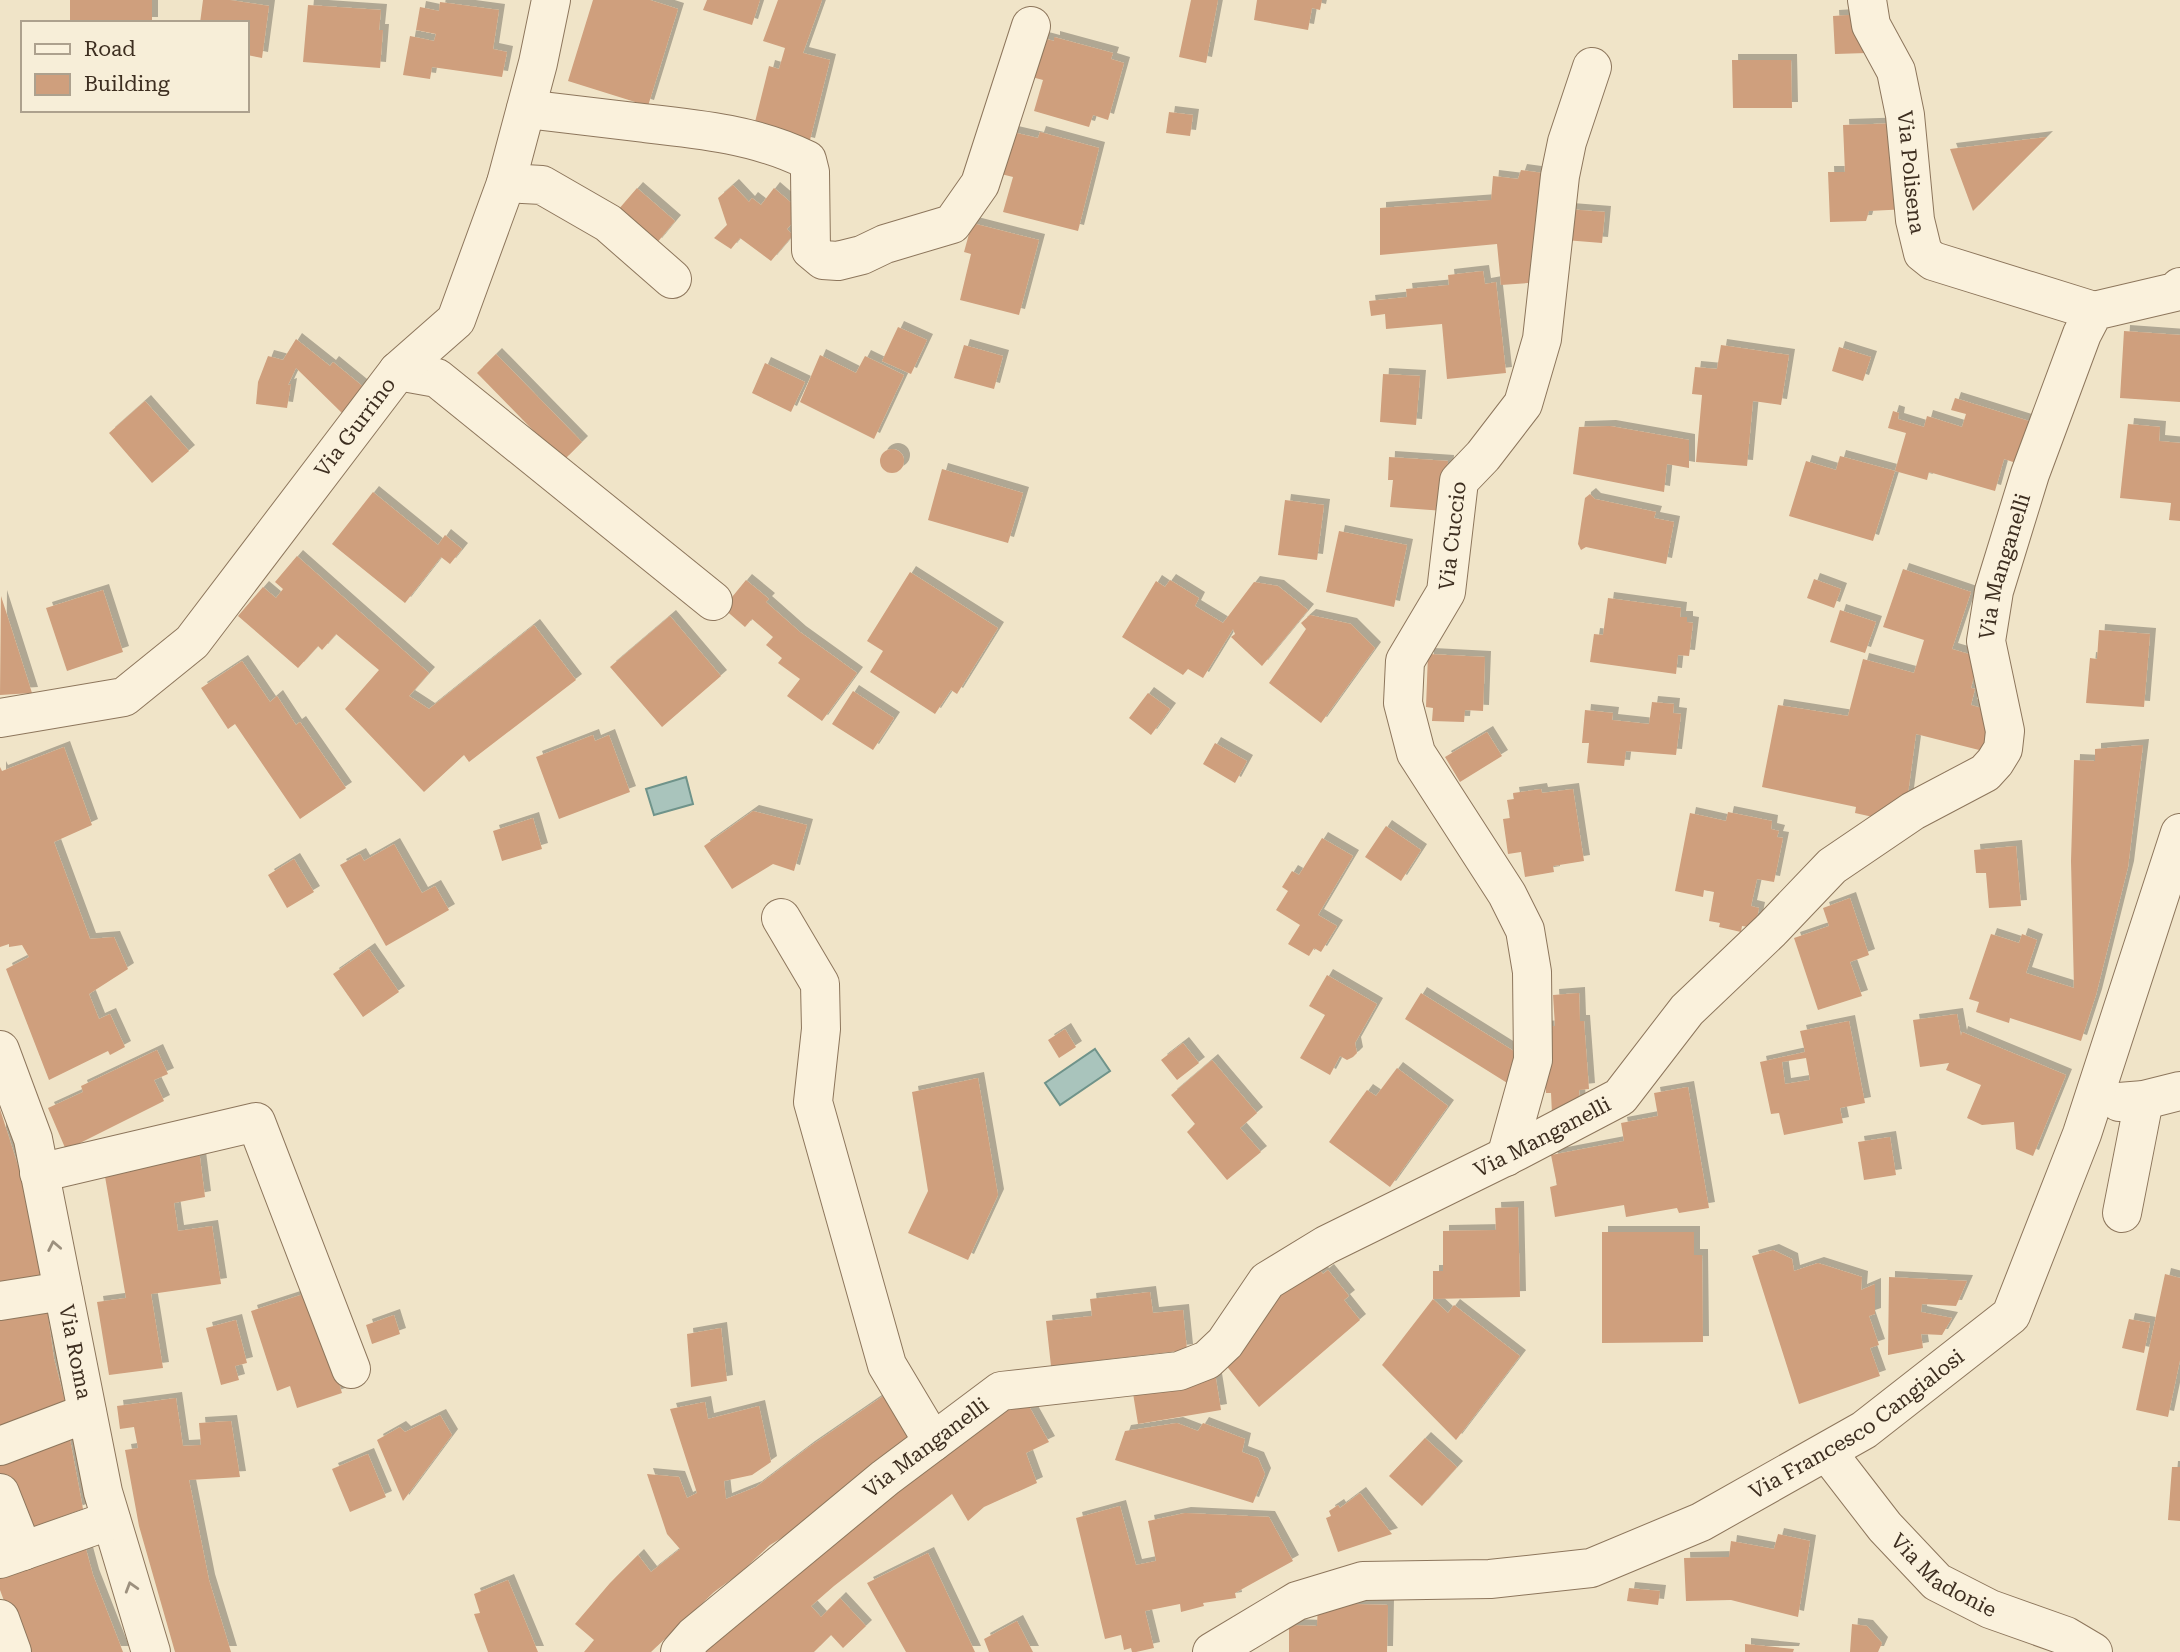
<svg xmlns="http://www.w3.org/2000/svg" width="2180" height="1652" font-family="'Roboto Serif',serif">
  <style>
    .water { fill: #a9c4bc; stroke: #6f938a; stroke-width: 2 }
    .building { fill: #cf9f7d; fill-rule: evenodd; filter: url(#shadow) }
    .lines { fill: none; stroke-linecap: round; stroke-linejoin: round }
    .minor-casing { stroke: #8d765c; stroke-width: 40 }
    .minor { stroke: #faf1dc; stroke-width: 38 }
    .oneway { stroke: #9c907e }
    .labels { text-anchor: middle; stroke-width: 5; stroke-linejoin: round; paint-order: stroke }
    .street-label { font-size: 21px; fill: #3d2e20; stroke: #f7eed8 }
  </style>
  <defs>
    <filter id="shadow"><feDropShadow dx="6" dy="-6" stdDeviation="0" flood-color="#0004"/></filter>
  </defs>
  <rect width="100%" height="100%" fill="#f0e4c8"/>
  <path class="water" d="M686 777 693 804 654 815 646 789Z
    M1095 1049 1110 1071 1060 1105 1045 1083Z"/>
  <path class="building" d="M70 0H152V23H70Z
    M203 0H230L269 6 262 58 247 55V23H200Z
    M593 0H650L678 9 648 106 568 81Z
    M707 0H760L752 25 703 10Z
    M778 0H822L803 53 830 60 809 144 753 130 769 66 779 69 785 48 763 41Z
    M1191 0H1218L1206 63 1179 57Z
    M1257 0H1322L1320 10 1312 8 1308 30 1254 20Z
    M440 2 499 10 493 49 507 52 502 77 432 67 430 79 403 75 410 36 434 41 436 34 416 30 420 7 439 11Z
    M308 5 381 10 379 30H383L380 68 303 62Z
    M1865 14 1867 53 1835 54 1833 16Z
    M1039 37 1054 41V37L1113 53 1111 59 1124 63 1108 120 1093 115 1089 127 1034 111 1043 80 1028 76Z
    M1732 60H1791L1792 108H1733Z
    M1169 112 1193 115 1190 136 1166 133Z
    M1904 123 1908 209 1869 211 1866 221 1830 222 1828 172H1845L1843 125Z
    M1008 131 1038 138 1040 132 1099 148 1078 231 1003 212 1013 177 997 173Z
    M2047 137 1973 211 1950 149Z
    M1521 170 1550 174 1542 282 1501 285 1497 244 1380 255V208L1491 200 1493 176 1518 179Z
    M733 185 749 202 752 198 761 205 774 188 802 212 787 229 793 235 771 261 740 238 731 249 714 238 727 225 718 198Z
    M637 188 675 221 656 244 618 210Z
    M1567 209 1605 212 1602 243 1565 240Z
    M972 223 1039 240 1019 315 960 300 971 254 964 252Z
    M1483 271 1485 284 1496 282 1506 373 1447 379 1442 324 1386 329 1385 314 1371 316 1369 301 1407 297 1406 289 1449 285 1448 275Z
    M898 327 927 340 911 374 882 361Z
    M2124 331 2180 335V402L2120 398Z
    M296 339 330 366 333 362 366 389 344 415 296 368 288 385 291 384 287 408 256 404 258 382 268 356 283 360Z
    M964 345 1003 356 994 389 954 378Z
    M1721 345 1789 355 1781 405 1753 401 1747 466 1696 462 1702 395 1692 394 1695 367 1717 369Z
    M1839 347 1871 357 1863 381 1832 371Z
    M496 354 582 442 563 461 477 373Z
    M820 355 856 373 865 356 904 375 874 439 800 402Z
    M765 363 805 382 791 412 752 393Z
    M1383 374 1420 376 1416 425 1380 422Z
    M1955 398 2029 421 2016 463 2004 459 1995 491 1929 472 1927 480 1895 471 1873 541 1789 516 1806 461 1836 470 1840 456 1895 471 1906 433 1888 428 1893 411 1899 413 1898 419 1924 427 1927 416 1962 427 1966 414 1951 410Z
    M145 401 189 451 152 483 109 433Z
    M2128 424 2160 427 2159 441 2180 443V521L2169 520 2171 503 2120 498Z
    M1610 426 1689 440V468L1667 464 1664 492 1573 474 1579 427Z
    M880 461a12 12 0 1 1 24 0a12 12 0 1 1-24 0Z
    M1389 457 1448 461 1444 511 1390 507 1393 480H1388Z
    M942 469 1023 493 1008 543 928 520Z
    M373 492 438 545 445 535 462 549 450 564 441 557 405 603 332 544Z
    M1590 494 1595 499 1656 512 1654 518 1674 522 1666 564 1586 547 1581 550 1578 544 1585 498Z
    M1285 500 1324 505 1317 560 1278 555Z
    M1339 531 1407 545 1394 607 1326 592Z
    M297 556 429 673 409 696 429 709 534 625 576 680 469 762 464 755 424 792 345 709 379 670 336 634 322 650 318 646 298 668 238 616 263 587 276 598 283 589 275 582Z
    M1903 569 1971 592 1952 649 1979 657 1971 688 1975 689 1971 705 1992 711 1987 752 1916 734 1907 801 1873 817 1855 813 1856 807 1762 787 1778 705 1848 716 1863 659 1914 673 1924 640 1883 627Z
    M910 572 998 628 957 694 951 690 935 714 870 672 883 651 867 641Z
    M1814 579 1841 589 1834 608 1807 598Z
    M746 580 769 599 766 602 800 632 857 673 822 721 787 696 800 679 778 663 782 658 766 645 773 637 752 619 745 627 723 608Z
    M1170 580 1199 598 1195 606 1223 623 1254 582 1278 586 1308 610 1262 666 1231 637 1235 634 1233 629 1203 678 1188 669 1183 675 1122 637 1156 581 1165 587Z
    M103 590 123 652 67 671 46 608Z
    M1 596 32 693 0 695Z
    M1608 598 1681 608 1680 617H1687V622L1693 623 1689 656 1678 655 1676 674 1590 662 1594 634 1603 635Z
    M1840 610 1876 622 1865 653 1830 642Z
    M1310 615 1351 624 1375 648 1321 723 1269 683 1306 629 1301 623Z
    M670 616 721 676 662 727 610 667Z
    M2099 630 2150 634 2144 707 2086 703 2090 658 2097 659Z
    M1428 654 1485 657 1483 711 1465 710 1464 722 1432 721 1433 708 1426 707Z
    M242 661 270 702 277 696 296 725 300 722 346 788 300 819 235 724 228 729 201 688Z
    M853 691 894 718 873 750 832 724Z
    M1148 693 1170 709 1151 735 1129 718Z
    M1652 702 1674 704 1673 713 1681 714 1676 755 1626 751 1624 766 1587 763 1589 743H1582L1585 710 1613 713 1612 720 1649 724Z
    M1487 732 1502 756 1460 782 1445 757Z
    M593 735 595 741 609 735 630 792 559 819 536 757Z
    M1215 743 1247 761 1235 783 1203 764Z
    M2143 745 2128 867 2096 995 2081 1041 2010 1018 2009 1023 1976 1012 1979 1002 1969 999 1991 934 2019 943 2022 934 2037 940 2026 973 2074 988 2071 861 2074 760 2095 761V749Z
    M64 747 92 825 54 842 90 939 114 937 128 969 89 994 99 1019 110 1014 125 1047 110 1055 108 1051 49 1080 6 969 29 957 22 945 9 947V944L0 947V767L2 771Z
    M1541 789 1542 793 1573 789 1584 861 1553 866 1554 872 1525 877 1521 852 1508 854 1503 819 1510 818 1507 800 1514 799 1513 793Z
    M753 811 807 825 794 871 773 864 732 889 704 846Z
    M1728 812 1772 821 1771 829 1779 831 1777 837 1783 838 1774 882 1757 879 1751 906 1759 908 1755 928 1742 926 1741 932 1719 927 1720 923 1709 921 1714 892 1704 890 1703 897 1675 891 1690 813 1726 821Z
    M533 818 542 849 502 861 493 831Z
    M1386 826 1421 850 1401 881 1365 857Z
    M1322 838 1353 856 1318 915 1337 926 1321 952 1314 948 1309 956 1288 944 1300 925 1276 910 1288 891 1282 887 1292 871 1299 875Z
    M394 844 422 893 435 886 449 910 386 946 340 865 360 854 364 861Z
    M2016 846 2021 906 1989 908 1986 873H1976L1974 850Z
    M294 859 314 892 287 908 268 875Z
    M1850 898 1869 955 1850 962 1862 996 1818 1010 1794 938 1829 926 1823 908Z
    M369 949 399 992 363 1017 333 974Z
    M1327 975 1377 1004 1355 1043 1357 1053 1353 1057 1347 1060 1340 1056 1330 1075 1300 1058 1325 1015 1309 1006Z
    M1421 993 1528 1060 1512 1086 1405 1019Z
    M1579 993 1580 1021H1584L1589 1089 1579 1090 1580 1112 1552 1114 1551 1093H1546L1541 1027 1555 1026 1553 995Z
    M1957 1014 1961 1036 1962 1032 2066 1075 2033 1156 2016 1149 2014 1122 1982 1125 1967 1118 1981 1085 1946 1070 1949 1063 1920 1067 1913 1020Z
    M1849 1021 1865 1103 1840 1108 1843 1123 1784 1135 1779 1113 1771 1114 1760 1062 1805 1052 1800 1031ZM1806 1058 1810 1080 1785 1084 1782 1062Z
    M1065 1029 1076 1047 1059 1058 1048 1040Z
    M1183 1043 1199 1063 1177 1080 1161 1060Z
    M157 1050 168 1074 154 1080 164 1101 66 1150 48 1108 83 1092 81 1086Z
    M1212 1060 1257 1113 1240 1128 1261 1152 1227 1180 1187 1132 1195 1124 1171 1095Z
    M1397 1068 1448 1106 1390 1187 1329 1142 1367 1090 1376 1096Z
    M978 1078 998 1195 968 1260 908 1233 928 1191 912 1092Z
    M1688 1087 1709 1208 1679 1213 1677 1208 1626 1217 1624 1205 1555 1217 1550 1187 1557 1185 1551 1155 1624 1141 1621 1123 1658 1116 1654 1093Z
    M0 1109 31 1207 44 1275 0 1283Z
    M1890 1137 1896 1175 1864 1180 1858 1142Z
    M199 1150 205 1197 174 1203 178 1231 212 1226 221 1284 151 1294 163 1368 109 1375 97 1302 126 1298 103 1165Z
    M1518 1207 1520 1297 1433 1299V1271H1443V1231L1496 1230 1495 1208Z
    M1602 1232H1694V1255H1702L1703 1342 1602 1343Z
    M1773 1250 1792 1259 1794 1271 1818 1263 1862 1277 1861 1290 1875 1284V1314L1869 1316 1879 1345 1870 1348 1880 1376 1799 1404 1752 1256Z
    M1313 1262 1323 1274 1328 1270 1349 1296 1344 1300 1360 1320 1259 1407 1225 1364 1261 1304Z
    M2165 1274 2180 1278V1360L2168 1417 2136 1410Z
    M1889 1277 1967 1281 1956 1306 1922 1304 1921 1312 1952 1318 1942 1335 1921 1334 1923 1348 1888 1355Z
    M310 1292 342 1393 297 1408 290 1386 277 1391 251 1311Z
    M1150 1292 1153 1313 1183 1310 1187 1350 1051 1366 1046 1321 1092 1316 1090 1299Z
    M1433 1299 1448 1313 1454 1305 1520 1356 1456 1440 1382 1365Z
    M46 1301 54 1359 65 1401 0 1429V1312Z
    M394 1315 400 1334 372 1344 366 1325Z
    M2129 1319 2150 1323 2144 1353 2122 1348Z
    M236 1320 247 1363 235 1366 239 1380 221 1385 206 1328Z
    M721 1328 727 1381 691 1387 687 1334Z
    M1214 1367 1221 1410 1138 1424 1131 1381Z
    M889 1392 915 1431 842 1489 793 1531 770 1545 740 1573 714 1592 651 1652H584L594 1640 575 1624 610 1583 638 1555 651 1572 680 1549 667 1534 647 1474 679 1477 687 1498 697 1493 670 1409 705 1402 708 1419 759 1406 771 1462 752 1475 724 1481 726 1499 756 1487 809 1447Z
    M1021 1392 1049 1442 1026 1453 1037 1483 984 1507 968 1521 952 1494 834 1586 811 1606 821 1617 840 1598 866 1626 843 1648 831 1635 814 1652H701Z
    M176 1398 183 1446 201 1445 199 1423 231 1421 240 1477 189 1480 209 1580 231 1652H175L139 1526 125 1450 138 1448 134 1427 120 1429 117 1406Z
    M440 1415 452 1435 403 1501 377 1440 400 1427 405 1432Z
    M1177 1423 1198 1431 1203 1423 1245 1439 1242 1452 1258 1458 1265 1474 1253 1503 1115 1460 1125 1431Z
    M69 1434 83 1509 22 1531 0 1478V1462Z
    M1425 1438 1457 1467 1422 1506 1389 1476Z
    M368 1454 386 1497 350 1512 332 1469Z
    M2172 1467H2180V1521L2168 1520Z
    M1360 1493 1392 1534 1338 1552 1326 1518 1331 1516 1329 1511 1338 1505 1340 1508Z
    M1120 1506 1136 1565 1156 1561 1148 1521 1185 1513 1269 1517 1293 1561 1235 1593 1236 1598 1203 1603 1204 1606 1181 1612 1180 1604 1145 1611 1154 1648 1136 1652H1132L1131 1648 1124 1650 1121 1635 1105 1639 1076 1518Z
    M1778 1534 1810 1541 1798 1617 1731 1600 1686 1601 1684 1558 1729 1557 1731 1541 1774 1549Z
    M83 1538 93 1575 123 1652H23L0 1590V1567Z
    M928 1553 975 1652H906L867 1583Z
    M508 1580 538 1652H488L474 1614 480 1613 474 1594Z
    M1629 1588 1660 1591 1658 1605 1627 1601Z
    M1318 1603 1388 1605 1387 1652H1289V1625L1317 1626Z
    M1017 1621 1033 1652H989L984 1639Z
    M1852 1624 1867 1626 1882 1643 1878 1652H1850Z
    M1745 1644 1794 1649 1793 1652H1745Z"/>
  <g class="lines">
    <g class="minor-casing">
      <g id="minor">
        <path id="s1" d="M1867 0 1871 25 1896 71 1905 115 1915 220 1923 253 1933 261 2094 311"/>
        <path d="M526 109C565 114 605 118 644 123 699 129 757 135 807 160L810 172 811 250 823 260 838 261 862 255 885 244 952 224 980 184 1031 26"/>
        <path d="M506 183 542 185 608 223 672 279"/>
        <path d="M398 371 437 378 713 601"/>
        <path id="s2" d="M0 718 124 697 192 642 398 371 456 320 506 183 538 63 551 0"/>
        <path d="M781 918 820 984 821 1029 813 1102 887 1365 933 1442"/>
        <path id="s3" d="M0 1050 33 1139 103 1492 151 1652"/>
        <path d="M2119 1102 2144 1100 2180 1091"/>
        <path id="s4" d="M1506 1157 1533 1060 1532 972 1525 930 1507 894 1416 753 1403 703 1405 661 1446 592 1459 481 1483 456 1523 404 1542 339 1560 176 1567 142 1592 67"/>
        <path d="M39 1173 256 1122 351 1369"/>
        <path d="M2122 1213 2144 1100"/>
        <path d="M0 1301 63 1291"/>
        <path d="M0 1446 87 1413"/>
        <path id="s5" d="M1827 1452 1885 1527 1937 1582 1990 1609 2066 1636 2093 1652"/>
        <path d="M0 1493 23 1551"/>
        <path d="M0 1559 111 1520"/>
        <path d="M0 1619 12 1652"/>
        <path id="s6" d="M680 1652 694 1636 885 1478 1001 1391 1179 1371 1207 1360 1225 1343 1267 1281 1326 1245 1517 1151 1620 1097 1687 1010 1771 930 1832 866 1913 811 1985 773 1995 762 2003 749 2005 731 1986 641 1994 591 2030 474 2082 334 2094 311 2175 292 2180 287"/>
        <path id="s7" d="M1212 1652 1297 1601 1363 1581 1490 1579 1591 1568 1701 1522 1864 1430 2011 1315 2082 1134 2180 833"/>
      </g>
    </g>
    <use href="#minor" class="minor"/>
  </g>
  <defs><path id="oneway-chevron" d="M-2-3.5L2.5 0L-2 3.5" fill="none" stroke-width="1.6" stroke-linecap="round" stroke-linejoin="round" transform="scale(1.75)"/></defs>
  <g class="oneway">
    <use href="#oneway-chevron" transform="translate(54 1246) rotate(-101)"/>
    <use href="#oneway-chevron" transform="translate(131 1587) rotate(-107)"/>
  </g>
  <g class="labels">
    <g class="street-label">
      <text dy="7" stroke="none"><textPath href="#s1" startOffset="180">Via Polisena</textPath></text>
      <text dy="7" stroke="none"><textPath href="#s2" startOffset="483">Via Gurrino</textPath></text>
      <text dy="7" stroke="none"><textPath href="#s4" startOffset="670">Via Cuccio</textPath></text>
      <text dy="7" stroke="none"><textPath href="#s6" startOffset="1832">Via Manganelli</textPath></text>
      <text dy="7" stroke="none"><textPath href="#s6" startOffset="1034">Via Manganelli</textPath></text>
      <text dy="7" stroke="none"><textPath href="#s3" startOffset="312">Via Roma</textPath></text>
      <text dy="7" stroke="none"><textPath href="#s7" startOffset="700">Via Francesco Cangialosi</textPath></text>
      <text dy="7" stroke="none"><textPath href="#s6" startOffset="320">Via Manganelli</textPath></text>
      <text dy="7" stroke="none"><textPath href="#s5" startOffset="172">Via Madonie</textPath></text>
    </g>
  </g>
  <rect x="21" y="21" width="228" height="91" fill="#f7eed8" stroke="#ada18e" stroke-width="2"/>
  <rect x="35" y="44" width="35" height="10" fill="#faf1dc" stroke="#ada18e" stroke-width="2"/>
  <text x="84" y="56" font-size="21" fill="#3d2e20">Road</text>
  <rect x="35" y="74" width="35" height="21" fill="#cf9f7d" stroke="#ada18e" stroke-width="2"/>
  <text x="84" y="91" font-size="21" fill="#3d2e20">Building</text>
</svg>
